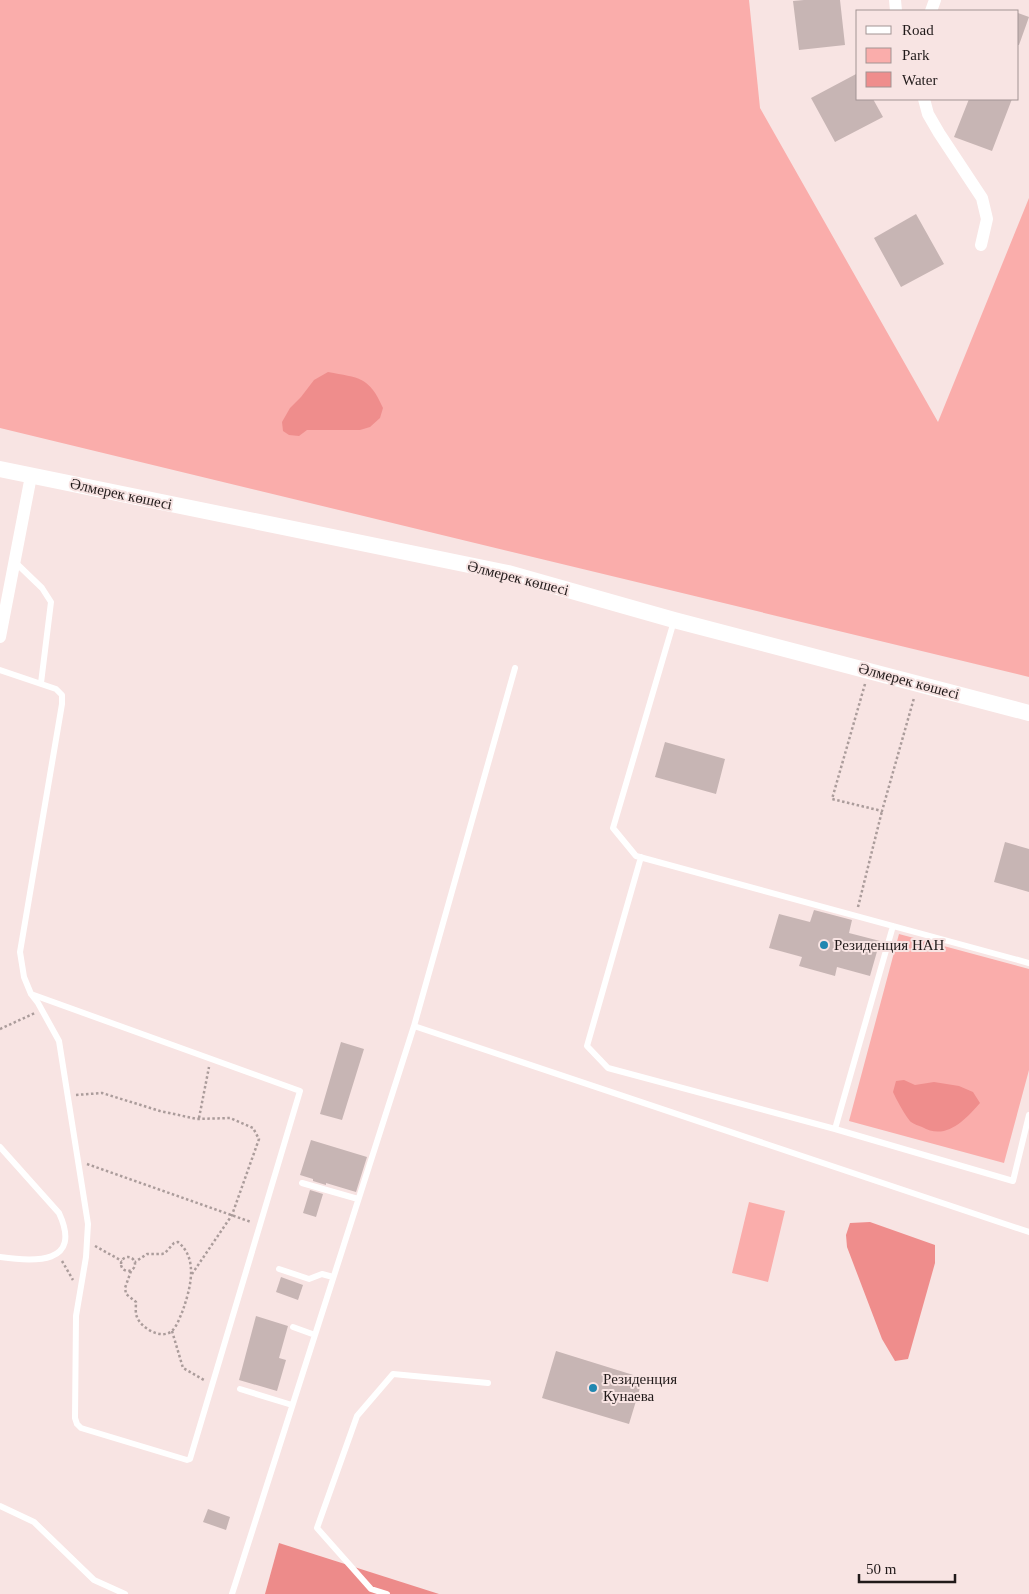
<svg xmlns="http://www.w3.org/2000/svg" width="1029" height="1594" font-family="Georgia,serif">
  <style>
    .green { fill: #faadab }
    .forest { fill: #ed8b8a }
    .water { fill: #ef8d8c }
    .building { fill: #c7b5b4 }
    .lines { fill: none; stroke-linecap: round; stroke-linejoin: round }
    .path { stroke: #ab9c9b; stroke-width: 2.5; stroke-dasharray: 2.5 2.5; stroke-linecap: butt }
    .service { stroke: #fff; stroke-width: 6 }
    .minor { stroke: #fff; stroke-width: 12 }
    .tertiary { stroke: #fff; stroke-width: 16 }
    .poi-dot { fill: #2187b0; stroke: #f8e4e3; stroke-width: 2 }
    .labels { text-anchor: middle; stroke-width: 4; stroke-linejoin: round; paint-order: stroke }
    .street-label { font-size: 15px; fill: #211a1a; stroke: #f8e4e3 }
    .poi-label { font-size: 15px; fill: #211a1a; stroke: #f8e4e3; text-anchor: start }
  </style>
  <rect width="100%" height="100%" fill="#f8e4e3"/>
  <path class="green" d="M0 0H749L760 108 938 422 1029 198V677L0 428Z
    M899 934 1029 969V1070L1004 1163 849 1121Z
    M749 1202 785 1211 768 1282 732 1273Z"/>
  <path class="forest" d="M279 1543 439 1594H265Z"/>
  <path class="water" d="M328 372C359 378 369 376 383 408L380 418 370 427 360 430H307L299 436 289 435 283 431 282 422 290 408 301 397 314 380Z
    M904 1080 915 1085 934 1082 959 1086 973 1092 980 1103C965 1120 946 1141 922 1127 919 1126 914 1124 911 1122 906 1117 896 1099 893 1092L896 1081Z
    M870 1222 935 1245V1263L908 1359 895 1361 882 1339 847 1247 846 1235 850 1223Z"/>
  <path class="building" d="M804 0H840L845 45 799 50 793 1Z
    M1018 13 1029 17 1019 45H1018Z
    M858 73V99H873L883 117 835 142 811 98Z
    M969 99H1012L992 151 954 137Z
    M916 214 944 264 901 287 874 238Z
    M665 742 725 759 716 794 655 777Z
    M1005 842 1029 849V892L994 882Z
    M814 910 852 920 849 933 880 941 870 976 837 967 835 976 799 966 802 957 769 948 779 914 810 922Z
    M341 1042 364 1049 342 1120 320 1114Z
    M311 1140 367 1157 356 1192 326 1183V1185L313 1181V1179L300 1175Z
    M310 1190 323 1194 316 1217 303 1213Z
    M281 1277 303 1285 298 1300 276 1292Z
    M256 1316 288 1326 279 1358 286 1360 277 1391 239 1380Z
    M556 1351 643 1378 629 1424 542 1398Z
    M208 1509 230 1517 226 1530 203 1522Z"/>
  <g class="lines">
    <path class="path" d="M865 684 832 799 882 811 914 698
      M858 907 882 811
      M0 1029 35 1013
      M76 1095 102 1093 160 1111 197 1119 230 1118 253 1128 259 1139 232 1215 192 1274
      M199 1118 209 1067
      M87 1164 251 1222
      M95 1246 122 1261
      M121 1264a7 7 0 1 1 14 0a7 7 0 1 1-14 0Z
      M62 1261 73 1280
      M131 1271 125 1288 126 1294 136 1302C136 1306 135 1313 137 1317 141 1328 161 1340 172 1331 177 1326 180 1317 183 1310 190 1289 199 1259 178 1242L174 1243 165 1253 162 1254H147L135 1262
      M172 1331 183 1368 204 1380"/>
    <path class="service" d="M15 562 42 588 51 602 41 683
      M674 621 613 828 636 856 1029 963
      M515 668 414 1026 1029 1232
      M0 670 56 689 62 695V704L20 952 24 977 31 994 38 1003 59 1041 88 1224 86 1257 76 1316 75 1418 77 1424 81 1428 187 1460 190 1459 300 1091 31 994
      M641 857 587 1046 608 1068 835 1129
      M893 926 835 1129 1013 1181 1029 1115
      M0 1147 59 1213C83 1265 34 1262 0 1257
      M302 1183 358 1199
      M279 1269 309 1279 322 1274 333 1277
      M293 1327 315 1335
      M240 1389 292 1405
      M0 1506 34 1522 94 1580 125 1594
      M232 1594 414 1026
      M387 1594 371 1589 317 1528 357 1416 393 1374 488 1383"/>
    <path class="minor" d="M895 0 896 11
      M931 11 935 0
      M924 99 928 114 939 133 982 198 987 219 981 245
      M0 637 31 476"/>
    <path class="tertiary" d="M0 469 508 573 674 620 1029 713"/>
  </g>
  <g class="poi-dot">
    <circle cx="824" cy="945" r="5"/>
    <circle cx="593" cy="1388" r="5"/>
  </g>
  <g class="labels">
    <g class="street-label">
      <text transform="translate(121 494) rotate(12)" y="5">Әлмерек көшесі</text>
      <text transform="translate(518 578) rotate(14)" y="5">Әлмерек көшесі</text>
      <text transform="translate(909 681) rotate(15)" y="5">Әлмерек көшесі</text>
    </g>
    <g class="poi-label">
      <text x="834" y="950">Резиденция НАН</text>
      <text x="603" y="1384">Резиденция<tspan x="603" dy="17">Кунаева</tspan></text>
    </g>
  </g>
  <rect x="856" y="10" width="162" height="90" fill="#f8e4e3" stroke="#a29393"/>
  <rect x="866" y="26" width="25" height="8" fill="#ffffff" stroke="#a29393"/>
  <text x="902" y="35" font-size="15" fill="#211a1a">Road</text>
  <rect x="866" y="48" width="25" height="15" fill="#faadab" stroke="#a29393"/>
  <text x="902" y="60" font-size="15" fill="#211a1a">Park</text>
  <rect x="866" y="72" width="25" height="15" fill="#ef8d8c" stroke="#a29393"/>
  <text x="902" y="85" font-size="15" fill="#211a1a">Water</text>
  <path d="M859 1574v8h96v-8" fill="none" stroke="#211a1a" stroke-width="2.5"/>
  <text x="866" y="1574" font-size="15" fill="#211a1a" stroke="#f8e4e3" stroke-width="4" paint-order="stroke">50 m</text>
</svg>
